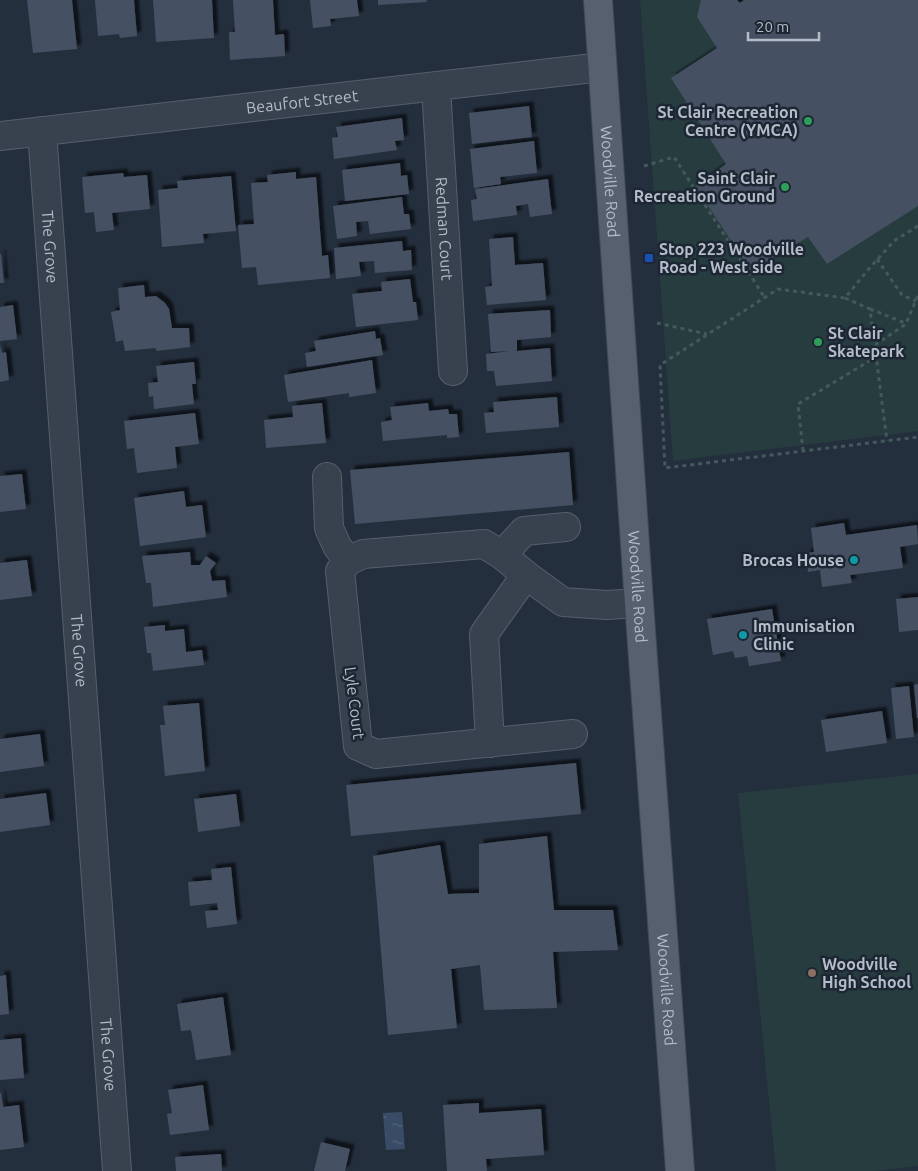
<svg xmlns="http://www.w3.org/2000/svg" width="918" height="1171" font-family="Ubuntu,sans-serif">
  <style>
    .garden { fill: #263c3f }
    .water { fill: url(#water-ripples) }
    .building { fill: #455162; filter: url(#shadow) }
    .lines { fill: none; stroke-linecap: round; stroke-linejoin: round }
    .minor-casing { stroke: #565f6c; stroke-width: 30 }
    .major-casing { stroke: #414a57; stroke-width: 30 }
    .path { stroke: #44595c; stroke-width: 3; stroke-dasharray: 4 4; stroke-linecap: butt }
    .minor { stroke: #38414e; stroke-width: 28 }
    .major { stroke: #56606e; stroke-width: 28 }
    .leisure-dot { fill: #2e9e5b; stroke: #1d2633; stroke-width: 2 }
    .transit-dot { fill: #1a4fb4; stroke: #1d2633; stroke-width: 2 }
    .culture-dot { fill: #0f9aa8; stroke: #1d2633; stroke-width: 2 }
    .education-dot { fill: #8d6e63; stroke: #1d2633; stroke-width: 2 }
    .labels { text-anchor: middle; stroke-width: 5; stroke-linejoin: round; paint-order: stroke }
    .street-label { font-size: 16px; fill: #b4bcc9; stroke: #1d2633 }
    .poi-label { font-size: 16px; font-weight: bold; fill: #b4bcc9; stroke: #1d2633; text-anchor: start }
  </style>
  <defs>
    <pattern id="water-ripples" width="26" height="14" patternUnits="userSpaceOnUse" patternTransform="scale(1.25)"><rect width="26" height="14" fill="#394c67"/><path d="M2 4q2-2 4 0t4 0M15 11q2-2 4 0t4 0" fill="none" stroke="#53647b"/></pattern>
    <filter id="shadow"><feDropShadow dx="4.5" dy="-4.5" stdDeviation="1" flood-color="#0009"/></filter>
  </defs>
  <rect width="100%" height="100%" fill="#242f3e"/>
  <path class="garden" d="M640 0H918V431L673 461Z
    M918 774V1166L875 1171H776L738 793Z"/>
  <path class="water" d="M402 1112 405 1149 386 1150 383 1113Z"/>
  <path class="building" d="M27 0H72L77 49 33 53Z
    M95 0H134L137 36 120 38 119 34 98 36Z
    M153 0H212L214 38 156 42Z
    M233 0H273L275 35 284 34 285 56 230 60 229 32H235Z
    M310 0H357L359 16 330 19 331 26 313 28Z
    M378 0H426L427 2 378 5Z
    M701 0H737L740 3 744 0H918V206L827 264 808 237 751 271 695 186 726 164 671 78 717 48 697 17Z
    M529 106 532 137 472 144 469 113Z
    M402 118 404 140 395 141 397 150 334 159 332 138 338 137 336 127Z
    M534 141 537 173 500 177 501 184 474 188 470 149Z
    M400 163 401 176 407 175 409 194 345 201 342 170Z
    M296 172V179L316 177 322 256 328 255 330 278 258 285 256 267 242 268 238 225 254 224 251 183 268 182 267 175Z
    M123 173 124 177 147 175 150 209 112 213 114 230 96 232 94 212 85 213 82 177Z
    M231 176 236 231 203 234 204 243 162 247 158 190 178 188 177 181Z
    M548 179 552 214 530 217 528 204 516 206 517 215 473 221 471 200 477 199 475 189Z
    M402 197 404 214H409L411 229 370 234 368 221 356 222 357 236 337 239 333 206Z
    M513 237 515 265 543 263 546 300 487 305 485 287 492 286 489 239Z
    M402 241 403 251 411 250 412 270 375 273 374 261 359 262 361 276 336 279 334 248Z
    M0 254H1L4 283H0Z
    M410 279 413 302H416L418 320 356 327 352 294 382 291 381 282Z
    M144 285 145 297 156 296 165 303 169 309 172 328H189L190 347 157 351 155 348 125 351 123 340 116 342 111 312 120 310 118 288Z
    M13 305 17 339 0 341V307Z
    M550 310 551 337 517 340V351L550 348 552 381 496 386 494 371H487L486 354 511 351 491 352 488 314Z
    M375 331 376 339 380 338 383 355 307 367 305 353 316 351 314 341Z
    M0 345 2 353 6 352 9 380 0 382Z
    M372 360 376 393 349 397V393L288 402 284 375Z
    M194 362 196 384H192L194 404 154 409 153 396 149 397 148 383 158 382 156 366Z
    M557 397 559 427 486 433 484 413 494 412 493 402Z
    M322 403 326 443 266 448 264 420 293 417 292 406Z
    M428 403 429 411 448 409 449 414H457L459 437 447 438V435L383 441 381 422 392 420 390 407Z
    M195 413 199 444 175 447 177 468 137 473 134 448 127 449 124 421Z
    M569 452 573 505 355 524 350 470Z
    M22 474 26 509 0 512V476Z
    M184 491 186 507 202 505 206 537 140 546 134 498Z
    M844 523 846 535 917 525 918 544 900 547 903 568 850 575 852 583 822 587 820 570 808 572 806 553 814 552 811 528Z
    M190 552 191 565H200L206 556 216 563 210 571 212 581 225 580 227 597 153 607 151 583H146L142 556Z
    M27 560 32 596 0 600V563Z
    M918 597V630L899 632 896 599Z
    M772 609 781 661 749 666 747 656 735 658 733 651 713 655 707 619Z
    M165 625V631L184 629 186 652 202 650 204 665 153 671 151 653H147L144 627Z
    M918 684V718H917L914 685Z
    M909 686 914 737 896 739 891 688Z
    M199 703 205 771 165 776 160 725H165L163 706Z
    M882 711 887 743 826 752 821 720Z
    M40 734 44 766 0 772V739Z
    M576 763 581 814 351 836 346 785Z
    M46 793 50 825 0 832V799Z
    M236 794 240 826 198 832 194 799Z
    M547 836 554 910H613L618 950 553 952 557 1008 484 1010 480 965 451 969 457 1028 388 1035 373 856 440 845 448 894 479 893V844Z
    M231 867 237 924 207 928 205 911 218 910 217 903 190 906 188 882 212 880 211 869Z
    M6 975 9 1014 0 1015V976Z
    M223 997 231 1055 196 1060 191 1030 181 1031 177 1004Z
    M21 1038 24 1078 0 1080V1040Z
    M203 1085 209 1130 170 1135 167 1114 172 1113 168 1090Z
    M0 1093H1L3 1107 19 1105 24 1147 0 1150Z
    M479 1103V1113L541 1109 544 1155 486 1159 487 1171H447L443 1105Z
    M321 1142 350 1149 345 1171H314Z
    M221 1154 222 1171H176L175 1157Z"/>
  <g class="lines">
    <g class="minor-casing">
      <g id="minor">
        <path id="s1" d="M436 87 453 371"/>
        <path id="s2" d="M42 131 117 1171"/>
        <path id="s3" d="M0 136 602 67"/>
        <path d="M327 477 329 528 337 546 348 561"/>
        <path d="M502 555 524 531 566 527"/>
        <path d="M573 734 376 754 358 746 340 571 348 561 363 554 484 544 502 555 526 575 563 602 607 605 639 603"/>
        <path d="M490 743 484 634 526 575"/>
      </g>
    </g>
    <g class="major-casing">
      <g id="major">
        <path id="s4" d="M598 0 639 603 680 1171"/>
      </g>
    </g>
    <path class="path" d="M644 166 674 157 765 298
      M918 226 894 241 867 271 845 298 778 289 660 365 665 468 918 437
      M877 259 902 295 916 301
      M845 298 870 309 887 441
      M870 309 905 323
      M657 323 707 334
      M875 345 906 324 918 295
      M803 451 798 404 876 357"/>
    <use href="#minor" class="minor"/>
    <use href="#major" class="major"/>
  </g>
  <g class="leisure-dot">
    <circle cx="808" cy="121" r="5"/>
    <circle cx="785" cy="187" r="5"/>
    <circle cx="818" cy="342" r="5"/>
  </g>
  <rect class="transit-dot" x="644" y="253" width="10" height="10" rx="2.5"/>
  <g class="culture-dot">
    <circle cx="854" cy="560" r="5"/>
    <circle cx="743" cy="635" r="5"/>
  </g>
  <circle class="education-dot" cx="812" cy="973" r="5"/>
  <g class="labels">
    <g class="street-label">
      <text dy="6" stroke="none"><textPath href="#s3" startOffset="304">Beaufort Street</textPath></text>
      <text dy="6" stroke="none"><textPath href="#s4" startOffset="182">Woodville Road</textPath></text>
      <text dy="6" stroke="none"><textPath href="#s1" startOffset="142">Redman Court</textPath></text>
      <text dy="6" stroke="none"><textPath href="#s2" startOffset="116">The Grove</textPath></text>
      <text dy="6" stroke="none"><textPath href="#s4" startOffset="588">Woodville Road</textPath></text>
      <text dy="6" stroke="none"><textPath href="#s2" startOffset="521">The Grove</textPath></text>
      <text transform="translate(355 703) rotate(83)" y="6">Lyle Court</text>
      <text dy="6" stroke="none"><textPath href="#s4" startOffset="992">Woodville Road</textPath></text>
      <text dy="6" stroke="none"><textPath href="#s2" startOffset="926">The Grove</textPath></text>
    </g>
    <g class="poi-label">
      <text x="798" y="118" text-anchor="end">St Clair Recreation<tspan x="798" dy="18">Centre (YMCA)</tspan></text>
      <text x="775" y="184" text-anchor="end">Saint Clair<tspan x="775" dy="18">Recreation Ground</tspan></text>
      <text x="659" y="255">Stop 223 Woodville<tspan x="659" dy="18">Road - West side</tspan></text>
      <text x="828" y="339">St Clair<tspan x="828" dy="18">Skatepark</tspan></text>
      <text x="844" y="566" text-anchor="end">Brocas House</text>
      <text x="753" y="632">Immunisation<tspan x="753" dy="18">Clinic</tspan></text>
      <text x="822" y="970">Woodville<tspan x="822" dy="18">High School</tspan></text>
    </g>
  </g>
  <path d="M748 32v8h71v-8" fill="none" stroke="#b4bcc9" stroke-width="2.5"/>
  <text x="756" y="32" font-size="15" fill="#b4bcc9" stroke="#1d2633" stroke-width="4" paint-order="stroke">20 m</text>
</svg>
